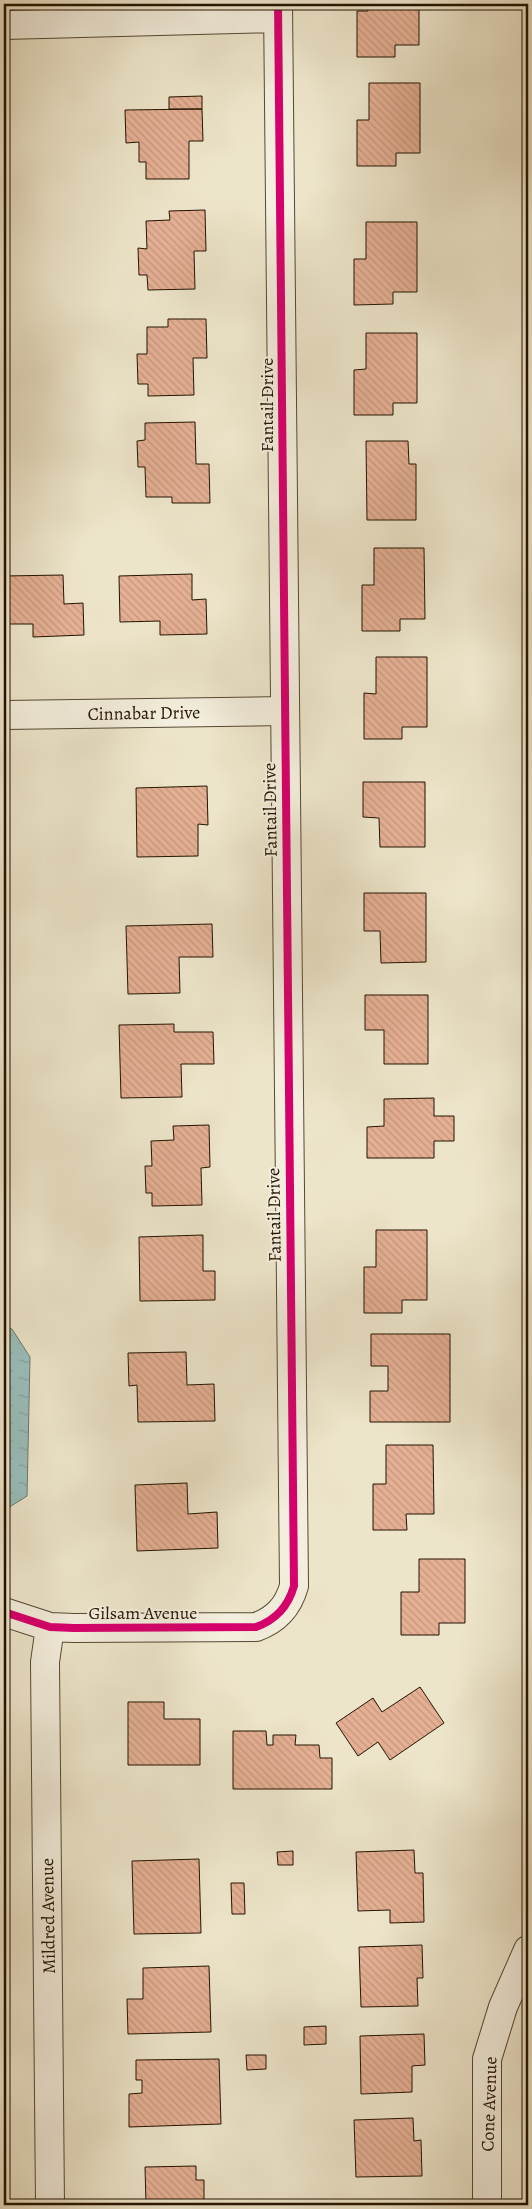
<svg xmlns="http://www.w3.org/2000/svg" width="532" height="2209" font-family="Alegreya,serif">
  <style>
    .water { fill: url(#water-ripples); stroke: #6a7a70 }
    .building { fill: url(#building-back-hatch); stroke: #231300 }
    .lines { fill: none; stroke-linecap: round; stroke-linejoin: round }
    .minor-casing { stroke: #564832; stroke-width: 30 }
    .minor { stroke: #f3eedd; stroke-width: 28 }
    .cycleway-casing { stroke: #f3eedd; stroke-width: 11 }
    .cycleway { stroke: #d6006c; stroke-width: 8 }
    .labels { text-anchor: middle; stroke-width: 4; stroke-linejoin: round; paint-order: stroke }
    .street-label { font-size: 18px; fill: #231300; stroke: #f3eedd }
  </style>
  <defs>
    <pattern id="water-ripples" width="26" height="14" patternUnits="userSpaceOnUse" patternTransform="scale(1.25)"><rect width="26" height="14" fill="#9abebb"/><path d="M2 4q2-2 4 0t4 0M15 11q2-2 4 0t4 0" fill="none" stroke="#84a29f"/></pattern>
    <pattern id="building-back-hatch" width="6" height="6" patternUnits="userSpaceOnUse" patternTransform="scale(1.25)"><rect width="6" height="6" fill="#e5b094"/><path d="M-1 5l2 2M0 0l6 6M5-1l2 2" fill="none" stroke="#c4967e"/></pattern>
  </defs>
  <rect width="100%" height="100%" fill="#ede5ca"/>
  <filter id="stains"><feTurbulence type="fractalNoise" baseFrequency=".004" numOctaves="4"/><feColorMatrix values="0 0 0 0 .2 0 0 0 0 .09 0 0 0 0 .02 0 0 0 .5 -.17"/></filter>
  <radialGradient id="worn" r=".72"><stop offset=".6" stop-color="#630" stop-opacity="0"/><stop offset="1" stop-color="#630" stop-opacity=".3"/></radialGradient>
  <path class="water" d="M4 1327 12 1329 30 1357 27 1496 8 1508 4 1505Z"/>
  <path class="building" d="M368 4H419V45H395V57H357V11H368Z
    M369 83H420V153H396V166H357V120H369Z
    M202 96V109H169V97Z
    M202 109 203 141H189V179H146V162H139V142L126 143 125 110Z
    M205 210 206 251H194L195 289 148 290 147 275H139L138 248 147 249 146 221 170 220 169 211Z
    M366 222H417V292H393V304L354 305V259H366Z
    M168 319H206L207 358H193L194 395 148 396V384H138L137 354H147V327H168Z
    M366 333H417V403H393V415H354V370L366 369Z
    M195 422 196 464H209L210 503H172V497H146L145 467H138L137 441 145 440V423Z
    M366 441H408L409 464H416V520H367Z
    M374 548H424L425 619H400V631H362V585H374Z
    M192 574V600L206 599 207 634 160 635V621L120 622 119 576Z
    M63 575 64 604 83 603 84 635 33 637V624H4V576Z
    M376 657H427V727H402V739H364V693L376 694Z
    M363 782H425V847H380L379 818 363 817Z
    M207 786 208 825 198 824V856L137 857 136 788Z
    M364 893H426V962L381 963 380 931H364Z
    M212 924 213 957H179L180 993 128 994 126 926Z
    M365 995H428V1064H384V1030H365Z
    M174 1024V1032H213L214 1064H181L182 1097 121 1098 119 1025Z
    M434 1098V1116H454V1141H434V1158H367V1127L384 1126V1099Z
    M209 1125 210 1167 201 1168 202 1205 152 1206V1193H146L145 1166H152L151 1141 174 1140 173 1126Z
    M376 1230H427V1300H402V1313H364V1267H376Z
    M203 1235V1271H215V1300L140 1301 139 1237Z
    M371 1334H450V1422H370V1391H388V1366H371Z
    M186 1352 187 1385 214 1384 215 1421 138 1422 137 1385 129 1386 128 1353Z
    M386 1445H433L434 1514H406L407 1530H373V1484H386Z
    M187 1483 188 1514 217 1512 218 1548 137 1551 135 1485Z
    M419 1559H465V1623H439V1635H401V1592H419Z
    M420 1687 444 1723 390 1760 378 1742 358 1756 336 1723 373 1698 382 1712Z
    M128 1702H164V1719H200V1765H128Z
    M233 1731H266L267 1745H273V1735H296L295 1745H319L320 1758H332V1789H233Z
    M414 1850 415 1873H423L424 1922 390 1923V1910L358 1911 356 1852Z
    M293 1851V1865H278L277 1852Z
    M199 1859 201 1933 134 1934 132 1861Z
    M231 1883H244L245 1914H232Z
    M422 1945 423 1978H417L418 2006 361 2007 359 1947Z
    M209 1966 211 2032 128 2034 127 1999H143V1968Z
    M326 2026V2044L304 2045V2027Z
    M424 2034 425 2065 412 2066V2092L361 2094 360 2036Z
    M246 2055H266V2069L247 2070Z
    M219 2059 221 2124 129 2127V2094L142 2093V2080H136V2060Z
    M413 2118 414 2141 421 2140 422 2176 356 2177 354 2120Z
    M196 2166V2180H204V2205H128L146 2204 145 2167Z
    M402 2203V2205H323Z"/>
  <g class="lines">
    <g class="minor-casing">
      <path id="minor" d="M4 25 278 18
        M4 715 284 711
        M4 1612 50 1627 74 1628 256 1627C276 1620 288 1607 294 1586L278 4
        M50 1627 45 1662 50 2205
        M487 2205V2059L503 2007 528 1950"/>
    </g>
    <use href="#minor" class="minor"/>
    <g class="cycleway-casing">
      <path id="cycleway" d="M4 1612 50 1627 74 1628 256 1627C276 1620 288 1607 294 1586L278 4"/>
    </g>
    <use href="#cycleway" class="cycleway"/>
  </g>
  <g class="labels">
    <g class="street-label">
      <text transform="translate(267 405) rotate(-90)" y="6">Fantail Drive</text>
      <text transform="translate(144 713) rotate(-1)" y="6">Cinnabar Drive</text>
      <text transform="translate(270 810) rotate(-91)" y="6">Fantail Drive</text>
      <text transform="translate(274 1215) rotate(-91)" y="6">Fantail Drive</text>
      <text x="143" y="1619">Gilsam Avenue</text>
      <text transform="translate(48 1916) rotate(-91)" y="6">Mildred Avenue</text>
      <text transform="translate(489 2104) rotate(-88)" y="6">Cone Avenue</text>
    </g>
  </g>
  <rect width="532" height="2209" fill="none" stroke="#ede5ca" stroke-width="20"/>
  <rect x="5" y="5" width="522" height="2199" fill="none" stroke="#231300" stroke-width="2.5"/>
  <rect x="10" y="10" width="512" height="2189" fill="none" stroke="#231300"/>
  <rect width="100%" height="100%" filter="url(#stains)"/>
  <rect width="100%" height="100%" fill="url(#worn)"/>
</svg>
